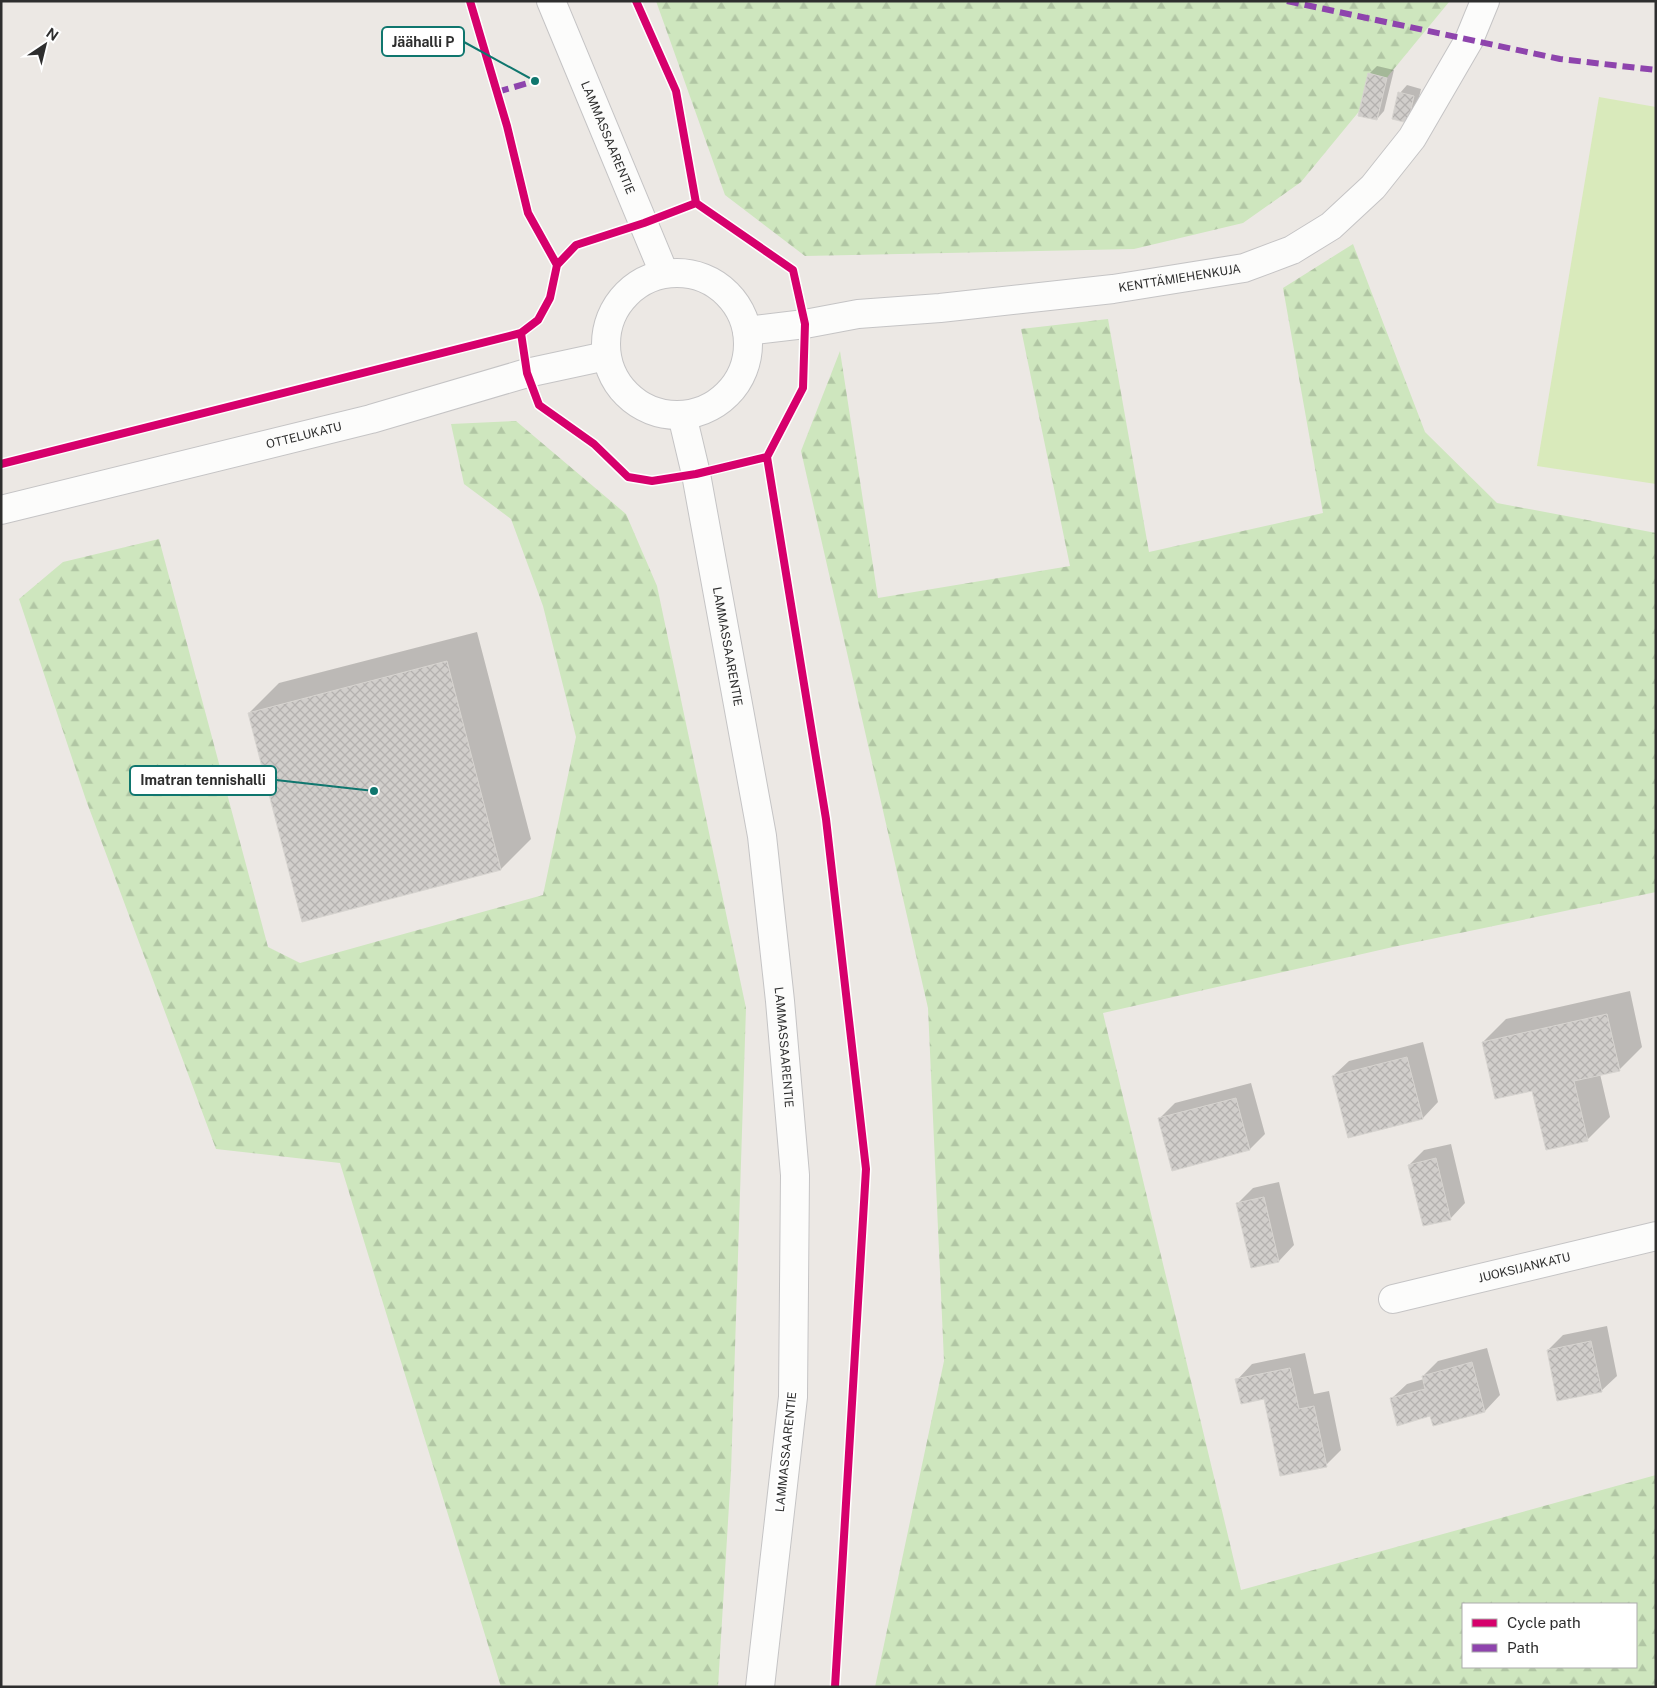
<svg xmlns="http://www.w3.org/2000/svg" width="1657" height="1688" font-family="'Public Sans',sans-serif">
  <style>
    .forest { fill: url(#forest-firs); fill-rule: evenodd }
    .pitch { fill: #d9eabb }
    .shadow { fill: #0003 }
    .building { fill: url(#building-cross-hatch); stroke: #d7d4d0 }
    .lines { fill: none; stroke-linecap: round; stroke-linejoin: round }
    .minor-casing { stroke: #c5c4c5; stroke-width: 30 }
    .minor { stroke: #fcfcfb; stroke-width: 28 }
    .quiet { stroke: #8e44ad; stroke-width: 6; stroke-dasharray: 12 6; stroke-linecap: butt }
    .cycleway-casing { stroke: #fff; stroke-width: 11 }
    .cycleway { stroke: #d6006c; stroke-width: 8 }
    .labels { text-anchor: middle; stroke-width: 4.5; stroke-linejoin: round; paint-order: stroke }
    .street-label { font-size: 12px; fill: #2e2e2e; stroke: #fff }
    .leader { fill: none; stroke: #0f766e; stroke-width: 2 }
    .callout-dot { fill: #0f766e; stroke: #fff; stroke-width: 2 }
    .callout { fill: #fff; stroke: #0f766e; stroke-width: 2 }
    .callout-label { font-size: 14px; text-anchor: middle; font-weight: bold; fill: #2e2e2e }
  </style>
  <defs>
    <pattern id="forest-firs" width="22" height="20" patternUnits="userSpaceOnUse" patternTransform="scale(1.25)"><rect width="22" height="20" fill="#cee6be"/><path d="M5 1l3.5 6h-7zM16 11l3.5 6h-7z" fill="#b1c6a4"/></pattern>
    <pattern id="building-cross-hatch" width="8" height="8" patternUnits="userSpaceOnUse" patternTransform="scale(1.25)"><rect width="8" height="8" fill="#d1cecb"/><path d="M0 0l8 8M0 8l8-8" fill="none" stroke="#b4b1af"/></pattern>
  </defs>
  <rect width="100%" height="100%" fill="#ece8e4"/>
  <path class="forest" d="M656 1H1449V2L1301 182 1243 223 1134 249 805 256 725 195Z
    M1353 244 1425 432 1497 503 1656 533V892L1393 947 1103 1013 1241 1590 1656 1475V1687H875L944 1361 928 1008 801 451 840 351 878 598 1070 566 1021 329 1108 319 1149 552 1323 513 1283 288ZM1463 1604H1636V1667H1463Z
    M516 421 626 514 657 586 746 1008 731 1472 718 1687H501L340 1163 216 1149 86 800 19 599 63 562 159 539 268 947 300 963 543 895 576 737 543 606 511 519 464 484 451 424Z"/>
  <path class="pitch" d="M1599 97 1656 107V484L1537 466Z"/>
  <path class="shadow" d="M1377 66 1394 70 1384 111 1377 119 1369 74Z
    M1407 85 1421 89 1415 114 1408 122 1400 93Z
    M477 632 531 839 501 869 249 713 279 683Z
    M1630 991 1642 1047 1619 1070 1600 1074 1610 1117 1587 1140 1483 1042 1506 1019Z
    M1423 1042 1438 1102 1423 1118 1333 1076 1349 1061Z
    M1251 1083 1265 1134 1250 1149 1159 1119 1175 1103Z
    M1451 1144 1465 1203 1450 1219 1409 1165 1424 1150Z
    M1279 1182 1294 1245 1279 1261 1237 1204 1253 1188Z
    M1607 1326 1617 1376 1601 1391 1548 1350 1563 1335Z
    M1487 1348 1500 1395 1485 1411 1431 1415 1391 1399 1407 1384 1424 1379 1423 1376 1438 1361Z
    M1305 1353 1314 1394 1329 1391 1341 1450 1326 1465 1265 1398 1237 1380 1252 1364Z"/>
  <path class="building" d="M1368 73 1387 78 1377 120 1358 116Z
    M1398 92 1414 96 1408 123 1392 119Z
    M447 661 501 870 302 922 248 713Z
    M1607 1014 1620 1071 1574 1081 1588 1141 1546 1150 1532 1091 1495 1099 1482 1042Z
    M1407 1057 1423 1119 1348 1138 1332 1076Z
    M1236 1098 1250 1150 1172 1171 1158 1118Z
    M1436 1158 1451 1220 1423 1226 1408 1165Z
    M1264 1197 1279 1262 1251 1268 1236 1203Z
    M1591 1341 1602 1392 1557 1401 1547 1350Z
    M1472 1362 1485 1412 1433 1426 1430 1416 1397 1426 1390 1398 1425 1389 1422 1376Z
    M1290 1368 1299 1409 1314 1406 1327 1467 1280 1476 1264 1399 1241 1404 1235 1379Z"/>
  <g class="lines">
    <g class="minor-casing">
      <g id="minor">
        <path id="s1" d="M551 1 664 273"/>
        <circle cx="677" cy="344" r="71"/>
        <path id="s2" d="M747 331 805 324 858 314 940 308 1113 289 1244 268 1292 250 1331 226 1373 187 1412 138 1469 40 1485 1"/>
        <path id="s3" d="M682 415 696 474 762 836 780 1001 795 1175 793 1397 760 1687"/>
        <path id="s4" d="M1 510 371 419 527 373 606 356"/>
        <path id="s5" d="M1393 1299 1656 1236"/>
      </g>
    </g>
    <use href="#minor" class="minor"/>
    <path class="quiet" d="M1287 1 1560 59 1656 70
      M497 92 535 81"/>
    <g class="cycleway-casing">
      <path id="cycleway" d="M470 1 507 126 528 213 557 265
        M636 1 676 91 696 203 793 270 805 324 803 388 767 457 826 819 866 1169 835 1687
        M521 333 527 373 539 405 594 444 628 477 652 481 696 474 767 457
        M1 464 521 333 538 320 550 298 557 265 576 245 644 223 696 203"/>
    </g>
    <use href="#cycleway" class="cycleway"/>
  </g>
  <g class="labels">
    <g class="street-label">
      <text dy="4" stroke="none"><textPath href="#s1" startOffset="148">LAMMASSAARENTIE</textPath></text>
      <text dy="4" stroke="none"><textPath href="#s2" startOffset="436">KENTTÄMIEHENKUJA</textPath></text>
      <text dy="4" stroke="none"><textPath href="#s4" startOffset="312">OTTELUKATU</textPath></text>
      <text dy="4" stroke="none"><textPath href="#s3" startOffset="236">LAMMASSAARENTIE</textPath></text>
      <text dy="4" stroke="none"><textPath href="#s3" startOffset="641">LAMMASSAARENTIE</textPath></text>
      <text dy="4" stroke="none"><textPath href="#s5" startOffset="135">JUOKSIJANKATU</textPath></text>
      <text transform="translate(786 1452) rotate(-84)" y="4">LAMMASSAARENTIE</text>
    </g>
  </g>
  <path class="leader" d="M535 81L464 42M374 791L276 780"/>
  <g class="callout-dot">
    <circle cx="535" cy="81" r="5"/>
    <circle cx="374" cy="791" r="5"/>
  </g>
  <g class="callout">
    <rect x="382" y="27" width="82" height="29" rx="5"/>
    <rect x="130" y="766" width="146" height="29" rx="5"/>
  </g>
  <g class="callout-label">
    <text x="423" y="47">Jäähalli P</text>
    <text x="203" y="785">Imatran tennishalli</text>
  </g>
  <rect width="1657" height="1688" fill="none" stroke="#2e2e2e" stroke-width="5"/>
  <rect x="1462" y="1603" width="175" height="65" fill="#ffffff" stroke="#ababab"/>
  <rect x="1472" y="1619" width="25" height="8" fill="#d6006c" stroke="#ababab"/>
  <text x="1507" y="1628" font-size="15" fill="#2e2e2e">Cycle path</text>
  <rect x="1472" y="1644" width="25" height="8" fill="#8e44ad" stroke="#ababab"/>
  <text x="1507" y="1653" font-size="15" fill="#2e2e2e">Path</text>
  <g transform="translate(45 45) rotate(35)" stroke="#ffffff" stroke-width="4" paint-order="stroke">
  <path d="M0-4L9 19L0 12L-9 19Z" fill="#2e2e2e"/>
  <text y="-8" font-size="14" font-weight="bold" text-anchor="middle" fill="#2e2e2e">N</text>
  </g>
</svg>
